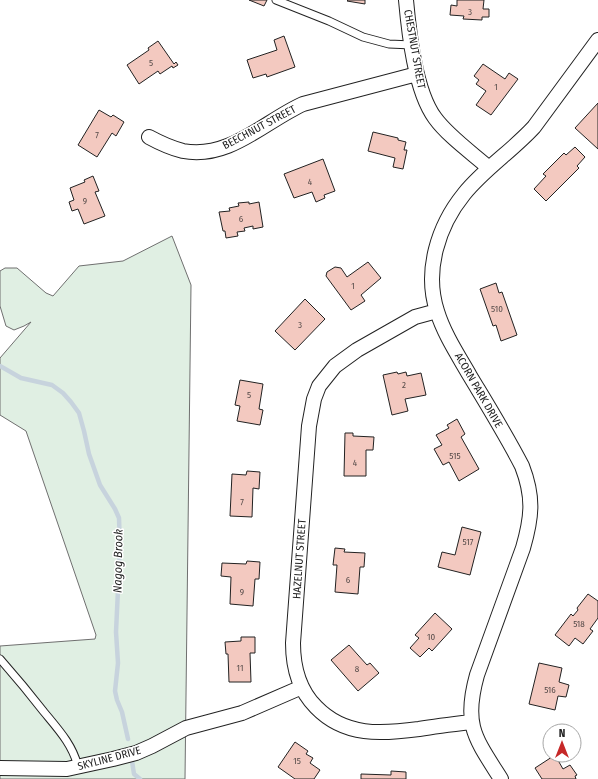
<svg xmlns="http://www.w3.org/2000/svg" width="598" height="779" font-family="'Fira Sans Condensed',sans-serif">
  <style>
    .green { fill: #e0efe3; stroke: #6f6f6f }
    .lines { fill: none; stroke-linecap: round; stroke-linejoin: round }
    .stream { stroke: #c7d3dd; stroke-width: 4.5 }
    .building { fill: #f3c9c0; stroke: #222 }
    .service-casing { stroke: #222; stroke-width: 9 }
    .minor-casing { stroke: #222; stroke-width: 16 }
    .service { stroke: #fff; stroke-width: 7 }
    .minor { stroke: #fff; stroke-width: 14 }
    .labels { text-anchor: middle; stroke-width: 3; stroke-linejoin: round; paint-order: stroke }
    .number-label { font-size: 9px; fill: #564c4a }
    .street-label { font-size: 11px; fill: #222; stroke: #fff }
    .water-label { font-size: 12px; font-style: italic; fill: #222; stroke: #fff }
  </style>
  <rect width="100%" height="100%" fill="#fff"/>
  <path class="green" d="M172 236 191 285 185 779H0V646L95 639 96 635 26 431 0 415V358L31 322 24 326 14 330 6 326 0 306V271L5 268H17L46 293 53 296 79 266 123 261Z"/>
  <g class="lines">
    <path class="stream" d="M0 366 21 378 52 385 63 393 71 402 79 413 84 431 89 454 100 485 115 509 119 518 120 547 116 632 118 663 115 691 117 700 122 712 128 739
      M132 761 134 774 140 779"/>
  </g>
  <path class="building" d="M249 0H267L264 6Z
    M348 0H365V4L347 1Z
    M457 0H484L483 9H489V17H482V20L463 19 464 16 450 15 451 5 457 6Z
    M284 36 295 67 267 77 266 74 253 78 247 60 277 50 274 40Z
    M158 41 174 64 176 62 178 65 173 68 172 66 160 74 158 71 139 84 127 65 149 50 148 48Z
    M483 64 505 79 509 73 518 79 491 115 476 105 486 91 476 84 479 80 474 76Z
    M598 103V149L575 128Z
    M99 110 111 117 113 115 124 122 116 136 112 133 97 157 78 145Z
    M373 132 398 138V140L406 142 404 150H407L403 169 393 167 395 158 368 151Z
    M575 147 585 157 577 166 579 168 546 201 534 189 546 176 543 174 564 153 566 155Z
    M323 159 335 191 324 195 325 198 316 202 312 192 294 198 284 174Z
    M93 176 99 191 95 192 105 216 84 224 78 209 72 211 69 202 74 200 70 188 85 182 84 180Z
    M249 202V204L259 202 263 227 253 229V226L244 228 245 231 237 232 238 236 226 238 225 231H223L219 212 230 211 229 208 239 206 238 203Z
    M368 262 381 278 361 295 365 301 351 310 326 276 327 272 335 267 341 268 347 277Z
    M496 283 499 293 502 292 517 335 501 341 496 325 493 326 480 289Z
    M305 299 325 319 295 350 275 331Z
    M397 372 398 374 406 372 407 376 421 373 426 395 405 399 408 411 392 415 383 375Z
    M240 380 263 384 259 409 263 410 260 425 237 421 240 406 235 405Z
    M457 419 465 434 461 437 479 469 459 481 449 462 443 465 434 449 442 445 436 435 449 428 447 425Z
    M345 433H353V436L374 437 373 450H366V476H344Z
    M247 471 260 472 259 489 253 488 252 517 230 516 232 474 246 475Z
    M462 527 481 532 470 575 438 567 442 552 455 555Z
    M335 548 345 549 344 552 365 553 364 567H360L358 594 335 592 337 565H333Z
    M247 561 260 562 259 579H255L253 606 230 604 231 577 221 576 222 563 246 564Z
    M588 594 598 601V618L590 629 593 631 583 644 575 638 569 646 555 635 571 614 573 616 578 610 577 608Z
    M435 613 452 629 432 651 429 648 420 657 410 648 419 638 415 635Z
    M241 637H255V653H250L251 682H229L228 654H226L225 642 241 641Z
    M349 645 367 665 370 663 379 673 358 691 331 660Z
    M539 663 562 668 559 682 569 685 566 697 558 696 555 710 529 704Z
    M295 742 308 751 306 754 313 758 310 763 320 770 314 779H295L278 767Z
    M555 755 563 769 570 765 577 775 575 776 576 779H542L535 768Z
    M391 771 406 772V779H361V774L391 775Z"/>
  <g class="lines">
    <g class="service-casing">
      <path id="service" d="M276 0 329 21 363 37 389 44 412 45
        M0 659C15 676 30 694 44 712 58 729 73 745 78 767"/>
    </g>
    <g class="minor-casing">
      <path id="minor" d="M406 0C409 33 415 91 435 118 448 136 472 153 489 168
        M149 137C160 143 171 148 183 151 229 160 265 121 303 104L417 74
        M437 311 415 317 357 350 335 366 319 386 314 399 309 426 293 643C293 668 299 690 316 707 345 737 382 734 419 729 437 726 454 724 471 722
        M0 768 67 769 113 759 136 753 152 746 186 728 242 713 302 687
        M501 779C475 738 463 725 477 675L523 548C532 517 534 497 522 466 506 435 488 406 470 376 458 355 444 334 437 311 424 271 438 226 464 194 484 169 512 151 534 127L598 40"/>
    </g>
    <use href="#service" class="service"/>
    <use href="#minor" class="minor"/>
  </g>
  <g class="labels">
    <g class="number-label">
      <text x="470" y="15">3</text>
      <text x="151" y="66">5</text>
      <text x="496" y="90">1</text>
      <text x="97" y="138">7</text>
      <text x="310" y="185">4</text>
      <text x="85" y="204">9</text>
      <text x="241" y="222">6</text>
      <text x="353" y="289">1</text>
      <text x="497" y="312">510</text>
      <text x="300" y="328">3</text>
      <text x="404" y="388">2</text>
      <text x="249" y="398">5</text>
      <text x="455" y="459">515</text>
      <text x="355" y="466">4</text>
      <text x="242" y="505">7</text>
      <text x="468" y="545">517</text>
      <text x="348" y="583">6</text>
      <text x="242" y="595">9</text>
      <text x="579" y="627">518</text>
      <text x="431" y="640">10</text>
      <text x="240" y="671">11</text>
      <text x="357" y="672">8</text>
      <text x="550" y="693">516</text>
      <text x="297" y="764">15</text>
    </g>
    <g class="street-label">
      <text transform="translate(415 49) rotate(80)" y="4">CHESTNUT STREET</text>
      <text transform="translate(259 127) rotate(-28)" y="4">BEECHNUT STREET</text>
      <text transform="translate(479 390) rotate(60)" y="4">ACORN PARK DRIVE</text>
      <text transform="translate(299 559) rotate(-86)" y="4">HAZELNUT STREET</text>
      <text transform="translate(109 758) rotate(-15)" y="4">SKYLINE DRIVE</text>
    </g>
    <g class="water-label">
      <text transform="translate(118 561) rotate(-89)" y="4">Nagog Brook</text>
    </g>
  </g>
  <g transform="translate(562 743)"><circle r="19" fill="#ffffff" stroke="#a7a7a7"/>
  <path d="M0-3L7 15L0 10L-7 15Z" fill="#c62828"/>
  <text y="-6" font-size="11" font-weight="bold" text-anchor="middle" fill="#222222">N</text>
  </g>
</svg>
